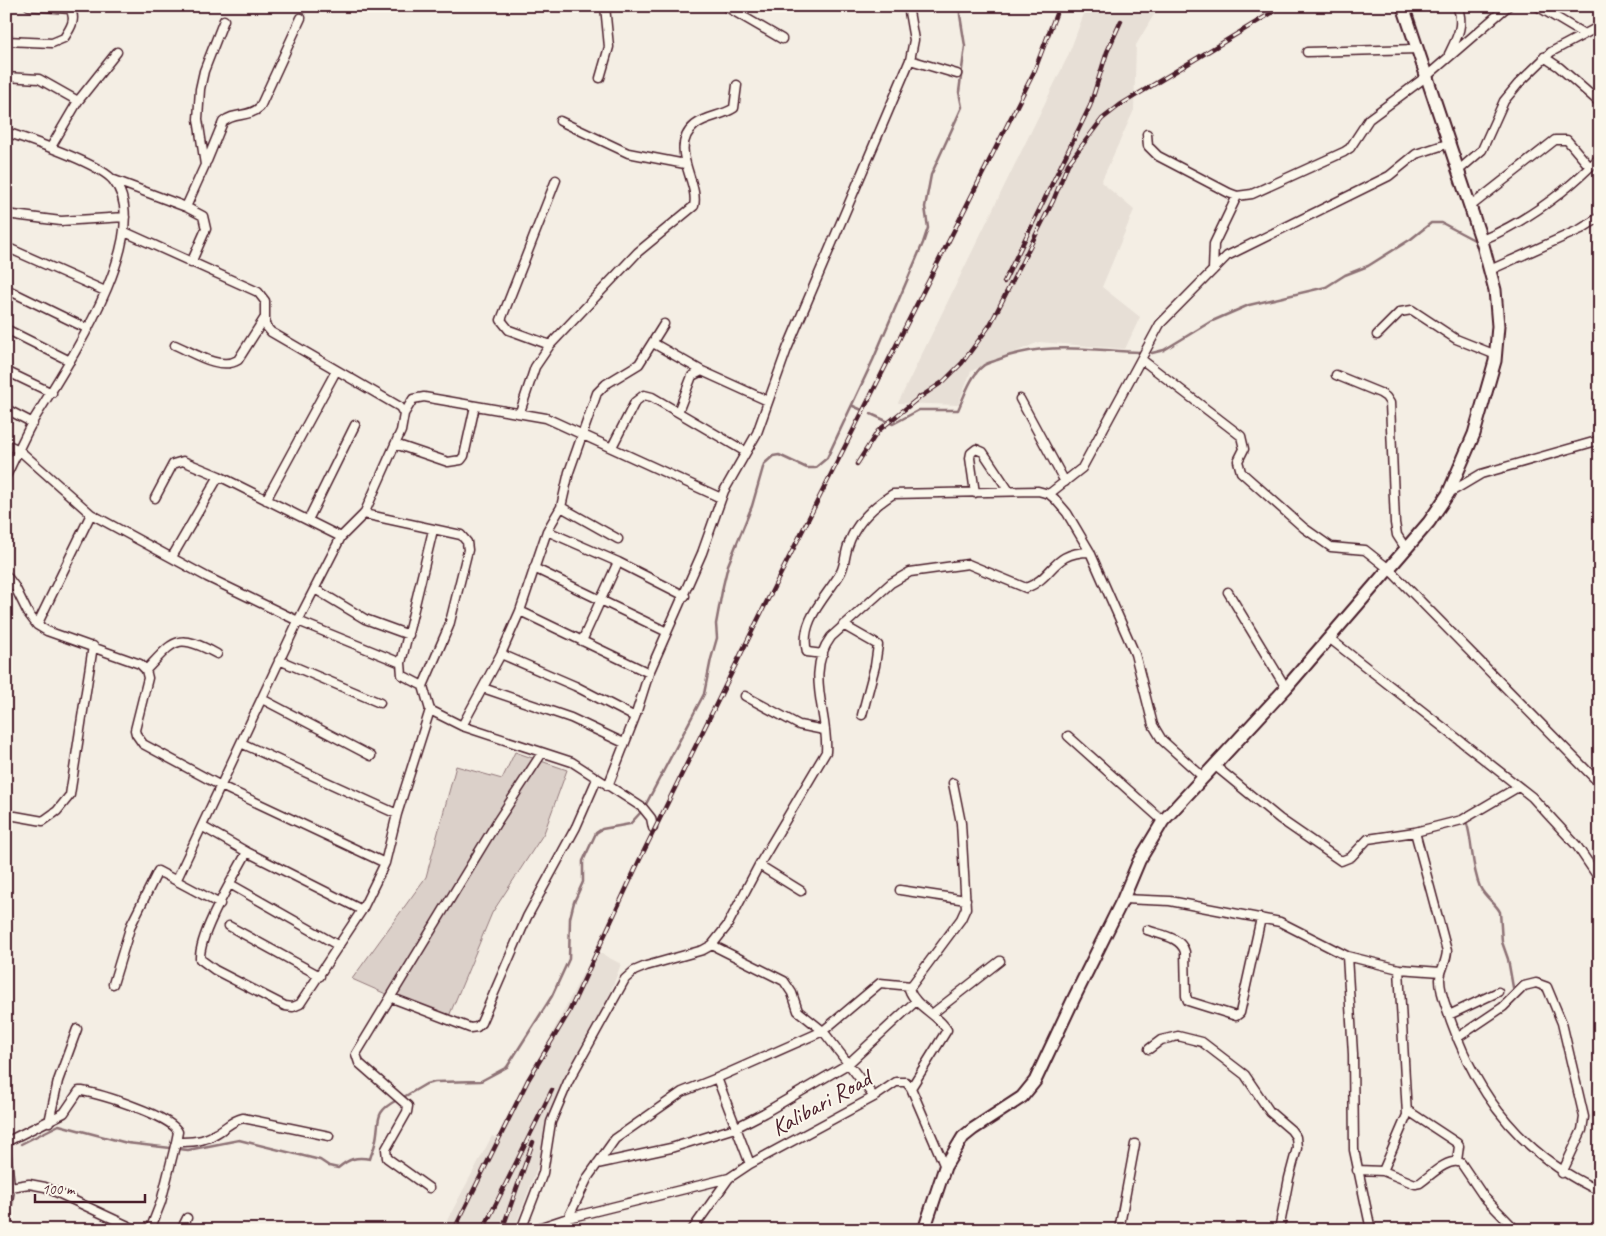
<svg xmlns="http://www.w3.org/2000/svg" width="1606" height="1236" font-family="Caveat,sans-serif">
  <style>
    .built { fill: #e7dfd6 }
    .green { fill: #dbd0c9; stroke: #92787a }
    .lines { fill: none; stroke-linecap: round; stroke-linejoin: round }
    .stream { stroke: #8d7174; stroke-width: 2.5 }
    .minor-casing { stroke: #4a1f2b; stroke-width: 11 }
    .highway-casing { stroke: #4a1f2b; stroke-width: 15 }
    .minor { stroke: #fbf7ec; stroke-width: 8 }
    .highway { stroke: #fbf7ec; stroke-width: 11 }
    .rail-casing { stroke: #4a1f2b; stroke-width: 4.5 }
    .rail { stroke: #fbf7ec; stroke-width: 2.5; stroke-dasharray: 8; stroke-linecap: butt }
    .labels { text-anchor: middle; stroke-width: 4; stroke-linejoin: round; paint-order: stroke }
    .street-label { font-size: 24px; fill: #4a1f2b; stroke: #fbf7ec }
  </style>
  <rect width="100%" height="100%" fill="#f4eee4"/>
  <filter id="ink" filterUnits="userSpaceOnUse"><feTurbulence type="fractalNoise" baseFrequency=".02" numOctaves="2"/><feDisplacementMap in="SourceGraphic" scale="10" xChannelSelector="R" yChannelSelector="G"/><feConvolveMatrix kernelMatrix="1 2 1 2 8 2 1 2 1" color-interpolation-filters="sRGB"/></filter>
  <g filter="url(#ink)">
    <path class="built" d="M1087 6H1159L1136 45 1134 110 1101 182 1134 210 1102 287 1140 317 1125 349 1039 342 971 371 958 405 898 403 1068 56Z
      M598 952 621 964 606 1004 547 1120V1141L514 1230H442L492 1136 498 1139 584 971Z"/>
    <path class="green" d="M515 752 567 770 544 833 492 913 447 1021 352 979 426 877 456 766 502 779Z"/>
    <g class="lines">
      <path class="stream" d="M1152 353 1164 350 1210 322 1249 305 1326 287 1345 275 1368 266 1411 239 1431 223H1442L1478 242
        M853 406 862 410
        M871 414 893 424 919 410H958C964 397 971 375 983 366 986 363 993 362 997 360 1043 341 1090 350 1139 352
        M645 806 704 694 711 659 717 638 716 624 723 586 728 565 752 506 764 464 773 456 779 455 807 468H815L827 458 873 360 923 243 928 228 925 207 931 175 962 107 959 92 965 46 960 15V6
        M1467 824C1473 844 1471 866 1480 887 1486 899 1495 902 1500 912L1502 942 1508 959 1514 993
        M402 1098 426 1084 435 1082 481 1081 507 1067 552 996 569 959 570 918 574 902 583 882V861L596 833 602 829 630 824 642 811
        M21 1144 59 1125 127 1143 188 1150 239 1140 320 1160 329 1166 338 1168C349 1159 356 1156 370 1159 371 1154 374 1149 375 1144 381 1121 372 1113 397 1100"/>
      <g class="minor-casing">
        <path id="minor" d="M725 6 782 39
          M1537 6 1584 34
          M6 41 52 43 64 38C70 29 77 19 70 9L29 6
          M1307 52 1418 49
          M1449 54C1457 38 1465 24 1457 6
          M1544 57 1559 67 1600 103
          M910 60 957 74
          M6 77 39 79 78 101
          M600 78 609 47 605 6
          M560 121 628 153 685 164
          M6 132C30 140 98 163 113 180 158 233 62 373 33 421 23 439 15 458 6 476
          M1147 134 1148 146 1158 156 1229 193 1237 196 1252 194 1344 152 1350 148 1369 119 1427 76 1508 6
          M51 147 78 101 117 52
          M207 161 223 122C234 112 249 118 260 107L301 18
          M1459 170 1482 150 1504 101 1518 84 1551 52 1600 26
          M114 180 186 207 203 216 206 229 191 263
          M1471 206 1555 140H1567L1590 167
          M186 207 205 165 198 119 200 89 204 71 224 20
          M6 214 61 221 125 217
          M125 232 258 292 265 301V325L271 332 400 407 404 414 401 431 364 514 341 537 298 621 177 879
          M1482 240C1527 221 1566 192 1600 157
          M6 247 105 291
          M1213 270 1214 244 1237 196
          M1490 270 1581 229 1600 217
          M6 289 88 329
          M6 329 70 361
          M1377 335 1400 312 1412 310 1456 339 1496 355
          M653 343 702 371
          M175 345C192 352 220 371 238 360L264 319
          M550 345 509 330 501 320 556 180
          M1141 359 1241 436 1244 449 1238 461 1241 472 1304 528 1331 547 1365 550 1389 569 1600 784
          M6 371 52 393
          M1336 375 1380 393 1386 397 1390 403 1395 523 1397 535 1406 549
          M1020 399 1065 482
          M6 409 33 423
          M520 412 535 367 550 345 638 252 694 206C700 182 667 148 695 125 706 116 722 116 734 108L737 85
          M678 412 692 376 702 371 768 401
          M404 414 413 399 424 397 546 418 721 498
          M6 444 19 450 91 514 207 577 298 621 401 663
          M395 444 448 462 461 460 464 456 475 406
          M612 447 635 402 644 395 652 397 746 452
          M975 493 970 458 971 453 976 449 983 452 1009 491
          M1449 493 1481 474 1600 440
          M1049 494 1082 468 1160 324 1227 256 1389 176 1416 154 1450 143
          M155 498 173 464 183 461 219 476 341 537
          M266 500 336 371
          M561 507 618 539
          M364 514 461 535 467 542 468 550 449 626 423 686
          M308 520 355 425
          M433 530 401 663 402 675 423 686 430 710 462 726 572 762 643 808 651 818 653 828
          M547 531 618 562 685 596
          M172 557 219 476
          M534 568 667 632
          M6 575 15 587 28 613 37 625 47 631 140 664 146 670 148 678 135 730 136 734 143 744 221 786 385 863
          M315 589 365 619 409 635
          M1228 592 1286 688
          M520 611 649 673
          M37 625 91 514
          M843 625 878 645 875 666 862 715
          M1329 638 1532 797 1577 846 1600 880
          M582 641 618 562
          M501 654 575 686 635 717
          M823 654 807 652C799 620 827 597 841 572 845 564 845 554 848 546 855 523 874 506 893 494L1038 491 1049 494 1055 499 1067 513 1090 552 1135 654 1153 725 1162 740 1203 777
          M279 660 380 703
          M146 670C175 640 176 632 217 654
          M483 688 571 718 624 743
          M745 696 799 725 824 730
          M262 699 371 756
          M462 726 501 654 520 611 547 531 561 507 569 472 597 393 606 384 639 364 664 324
          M1068 736 1163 821
          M241 743 397 814
          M1214 765 1280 819 1341 861 1351 857 1368 839 1415 832 1462 820 1518 787
          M608 786 635 717 649 673 702 553 724 491 757 433 787 349 910 60 914 40 908 6
          M15 816 43 821 57 811 70 795 93 646
          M203 827 247 852C234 877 199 933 200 959L215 970 285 1006 293 1007 300 1004 362 910 385 863 397 814 430 710
          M1415 832 1447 951C1446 964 1440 970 1440 980 1440 994 1447 1008 1451 1021 1478 1098 1524 1157 1600 1191
          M247 852 362 910
          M759 865 801 891
          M230 884 339 946
          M900 890 966 900
          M1123 899 1170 901 1280 922 1347 956 1399 969 1441 972
          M229 926 320 976
          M1147 930C1161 935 1181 937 1185 952L1186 996 1188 1001 1236 1016 1240 1013 1261 918
          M712 945 784 981 792 993 798 1011 823 1031 874 1097
          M1347 956 1353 1054 1354 1150 1371 1230
          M113 984 131 925 158 871 220 904
          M392 998 470 1028 477 1027 481 1023 527 917 576 827 597 779
          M932 1014 1000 961
          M1449 1015 1498 992
          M1457 1038 1503 1007 1524 986 1536 983 1547 987 1562 1023 1584 1117 1582 1130 1562 1173
          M1149 1049 1161 1040 1178 1036 1202 1042 1245 1075 1270 1112 1291 1130 1296 1137 1297 1148 1289 1178 1279 1230
          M911 1088 947 1030C938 1014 915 1007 909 989L961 919 966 908 961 823 953 783
          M1407 1110 1457 1143 1459 1146 1457 1161
          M49 1122 58 1081 77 1029
          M6 1142 64 1113 79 1091H82C100 1094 172 1116 178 1132L176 1142
          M6 1148 10 1187 6 1217
          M597 1164 671 1148 735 1128 764 1113 848 1064 916 1001
          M750 1164 717 1078 823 1031 880 983 911 986
          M1357 1170 1383 1171 1415 1184 1420 1183C1430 1176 1448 1157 1461 1163L1484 1197 1516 1230
          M1383 1171 1407 1115 1399 969
          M10 1187 29 1184 45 1187 137 1230
          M429 1188 387 1158 386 1149 407 1112 408 1106 359 1063 356 1054 497 822 542 753
          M568 1218 588 1177 615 1139 682 1092 717 1078
          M150 1230 161 1202 176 1142C190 1142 203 1142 215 1134 225 1129 232 1120 243 1118L329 1136
          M181 1230 187 1218
          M521 1230 543 1173 551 1122 568 1082 625 979 634 971 646 966 703 950 712 945 727 926 759 865 826 752C829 714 804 673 831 637L891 583 910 572 968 564 1026 588C1055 577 1051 552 1090 552
          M532 1230 568 1218 729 1178
          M692 1230 729 1178 750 1164 874 1097 896 1082H906L911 1088 945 1167
          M1119 1230 1135 1144"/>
      </g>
      <g class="highway-casing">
        <path id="highway" d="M924 1230 945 1167 963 1137 973 1129 1022 1097 1035 1081 1074 998 1123 899 1139 861 1163 821 1286 688 1429 522 1448 494 1474 434 1495 361 1498 326 1495 290 1483 245 1403 6"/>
      </g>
      <use href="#minor" class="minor"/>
      <use href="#highway" class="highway"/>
      <g class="rail-casing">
        <path id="rail" d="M1004 282 1090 106 1107 52 1121 21
          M916 400 944 381 962 363 990 325 1053 201 1068 164 1102 119 1120 105 1273 12
          M857 464 878 431 921 396
          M454 1230 528 1080 569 1012 639 861 766 603 1034 72 1059 6
          M483 1230 552 1090
          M502 1230 533 1142"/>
      </g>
      <use href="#rail" class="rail"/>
    </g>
  </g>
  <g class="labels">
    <g class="street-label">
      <text transform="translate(821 1103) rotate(-29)" y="8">Kalibari Road</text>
    </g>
  </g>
  <rect width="1606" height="1236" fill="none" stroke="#fbf7ec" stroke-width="25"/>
  <rect x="12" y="12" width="1581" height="1211" fill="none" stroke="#4a1f2b" stroke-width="2" filter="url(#ink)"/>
  <path d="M35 1194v8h110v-8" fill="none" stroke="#4a1f2b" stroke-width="2.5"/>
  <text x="42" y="1194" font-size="15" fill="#4a1f2b" stroke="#fbf7ec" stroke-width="4" paint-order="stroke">100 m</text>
</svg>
